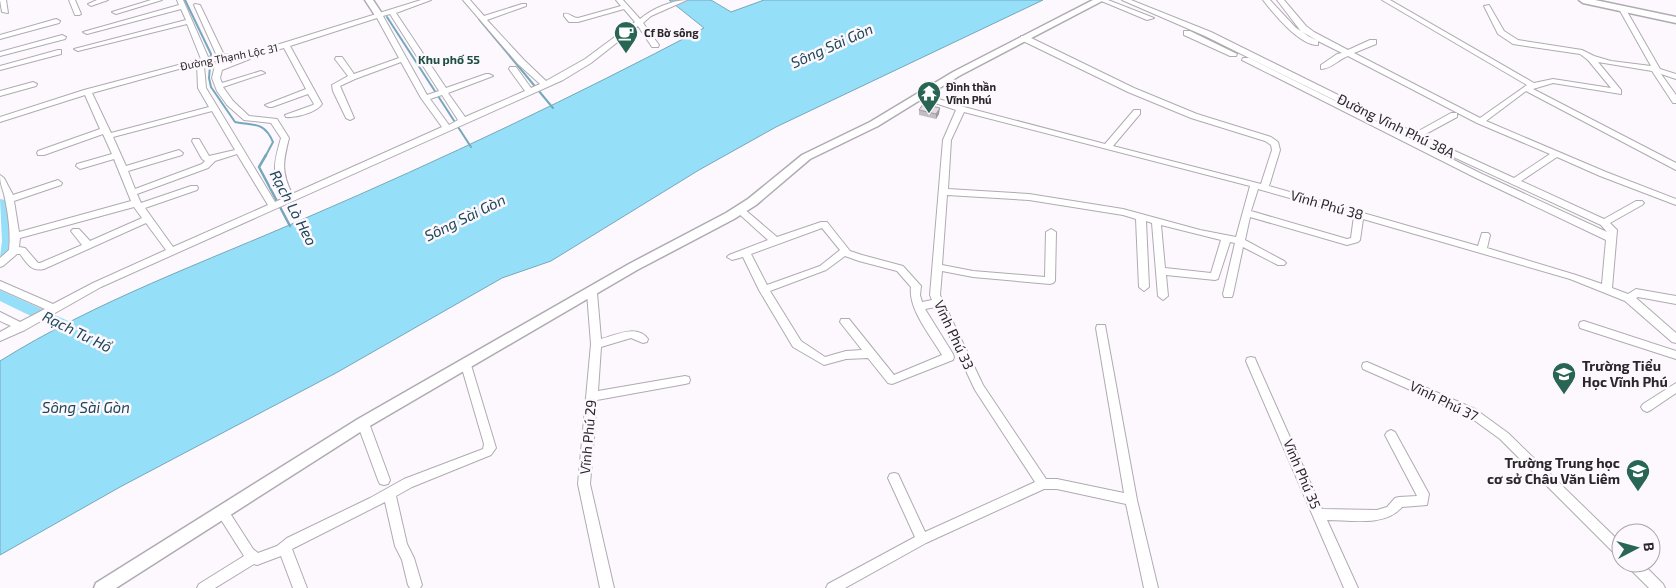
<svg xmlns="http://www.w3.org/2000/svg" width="1676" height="588" font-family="'Exo 2',sans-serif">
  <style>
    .water { fill: #95dff9; stroke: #75a8bb }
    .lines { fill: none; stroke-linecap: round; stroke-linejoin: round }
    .stream-far1 { stroke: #75a8bb; stroke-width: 2 }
    .stream { stroke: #75a8bb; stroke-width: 2.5 }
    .river { fill: #95dff9; fill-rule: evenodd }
    .minor-casing { stroke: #b0aab2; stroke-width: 2 }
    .tertiary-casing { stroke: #b0aab2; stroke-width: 3 }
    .minor { fill: #fff; fill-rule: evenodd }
    .tertiary { fill: #fff; fill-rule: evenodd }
    .wall { fill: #c3bcc3 }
    .shaded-wall { fill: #9f999f }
    .building { fill: #e3dbe3; stroke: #9f999f }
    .labels { text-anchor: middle; stroke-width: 5; stroke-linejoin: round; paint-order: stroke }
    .far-poi-label { font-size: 11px; font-weight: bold; fill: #29272a; stroke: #fdf7fe; text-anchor: start }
    .far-street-label { font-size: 11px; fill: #29272a; stroke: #fdf7fe }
    .far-neighbourhood-label { font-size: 12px; font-weight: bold; fill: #1d4e3f; stroke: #fdf7fe }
    .street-label { font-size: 14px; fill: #29272a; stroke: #fdf7fe }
    .poi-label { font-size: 14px; font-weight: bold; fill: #29272a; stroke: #fdf7fe; text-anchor: start }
    .water-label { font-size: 15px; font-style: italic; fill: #1c4856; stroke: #fdf7fe }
  </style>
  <rect width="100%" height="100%" fill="#fdf7fe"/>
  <path class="water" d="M669 0H711L731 12 764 0H1043L776 127 699 170 551 261 502 278 336 373 120 487 0 555V361C96 301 205 262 308 217 443 159 575 96 704 28Z"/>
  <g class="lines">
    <path class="stream-far1" d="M185 0 211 54 209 78 211 87 235 122C254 126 264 121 273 142L265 157
      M387 17 471 147
      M479 19 553 108"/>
    <path class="stream" d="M266 155 259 167 290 226"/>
    <path class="river" d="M0 199 5 200 7 203 16 242 5 255 0 257 2 241Z
      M0 290 88 330 90 334 88 338 82 340 76 338 0 301Z"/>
    <g class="minor-casing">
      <path id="minor" d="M0 0H6L8 13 2 12Z
        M69 0H75L81 14 79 15H75Z
        M97 0H108L91 6 88 4Z
        M151 0H162L116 14 112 12Z
        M177 0H183L208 57 217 56 194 5 195 4 200 5 224 55 256 51 283 43 421 0H431L396 13 446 88 486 74H489L493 76 448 93 465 117 525 91 509 69 510 67H516L531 88 540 84 518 64 463 0H470L484 16 522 4H526V6L487 20 524 60 546 81 585 59 635 22 624 9 578 22H569L564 16V14C569 12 572 18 578 18L621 6 616 0H623L640 19C652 9 672 0 687 0L651 16 643 23 659 45 658 47H652L638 26 591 63 563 80 101 287 25 330 0 341V332L11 326 0 321V312L20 322 45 309 0 289V281L53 304 93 283 166 250 146 223 44 269C31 272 27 263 20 254H17L3 266 0 267V258L9 250C11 232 8 212 4 194 2 187 0 183 0 175L4 178 13 195 58 180 62 183 61 185 14 201 19 232 131 201 114 159 80 169 76 166 77 164 112 154 103 134 44 155H38L37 153 38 151 100 129 85 95 0 122V117L84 90 201 59 187 24 78 51 74 49 186 20 181 9 87 34 83 32 179 5ZM390 14 439 91 427 95 383 16ZM377 18 399 58 354 74 342 57H336L335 59 348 76 332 85 333 91 346 118 350 120 354 118 340 86 355 79 401 62 421 98 442 127 292 194C281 171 283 162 289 138L277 119 249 116 233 101 223 87 265 73 261 71 222 83 220 78 222 70 250 59 246 57 223 64 224 60 256 55 284 48 306 89 265 105 269 107H272L308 94 314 104 313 105 285 115 286 117C296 118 317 112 322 104L290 46ZM216 61 212 78 217 91 227 105 244 120 271 123 281 138C273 166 272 171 284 198L275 202 206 88 204 66 207 62ZM197 64 198 88 209 107 111 133 92 93ZM442 95 458 120 449 125 430 99ZM212 111 235 150 209 156 199 139H193L192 141 202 159 205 161 202 164 135 189 128 171 182 155 183 153 179 150 126 166 113 137ZM237 154 268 205 173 247 145 208 197 190 198 188 197 186H191L141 203 137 194 208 168 215 161ZM134 207 142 218 90 241 79 229H73L71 231 82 245 40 263H38L25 248 19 247 20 238Z
        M1099 0H1108L1154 18 1147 20Z
        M1122 0H1131L1211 32 1415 133 1451 113H1457V117L1422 136 1514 178 1550 154 1477 123 1348 56C1339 59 1331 69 1321 69V65L1337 54 1342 53 1308 36 1300 30 1277 0H1284L1306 26 1314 32 1348 50 1370 40H1376V44L1354 53 1480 118 1527 85 1382 0H1390L1534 83 1553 79 1611 88 1588 60 1580 54 1513 44 1498 34 1484 6 1489 5 1504 31 1518 40 1582 50 1594 56 1611 61 1651 66 1619 9 1625 8 1660 69 1676 74V79L1661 74 1676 95V103H1673L1652 71 1598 62 1621 90V94L1553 83 1533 89 1676 163V170L1526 91 1486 121 1606 172 1676 199V205L1600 176 1557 157 1521 181 1604 219 1636 201H1642L1644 203 1642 205 1610 223 1617 230 1612 288 1628 294 1636 289 1676 296V304L1638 297 1636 298 1676 333V343L1672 342 1625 301 1570 279 1363 219 1360 240 1358 242 1347 245 1250 217 1245 240 1284 261 1286 263 1284 265H1278L1243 247 1233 294 1232 297H1224L1223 294 1235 243 1230 242 1218 279 1215 280 1166 275 1168 296 1163 300 1158 296 1152 223 1146 221 1149 287 1144 291 1139 287 1136 219 1123 215 1029 200 947 195 942 265 973 271 1045 277 1046 232 1051 229 1056 232 1055 281 1053 283 1050 284 973 277 942 271 940 295 983 385 1046 479H1057L1124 493 1096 328 1097 325H1105L1137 500 1158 588H1144L1126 504 1057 489H1044L926 543 845 588H826L828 584 915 537 888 478 890 474 894 473 898 474 925 532 1035 482 975 390 936 307 925 309 953 354 954 357 953 360 892 384 888 383 868 358 846 359 824 365 793 347 759 290 743 257 732 260 727 257 729 255 768 240 737 212 735 210 737 208H743L777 237 821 222H827L850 251 862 255 903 266 921 286 920 295 922 302 932 300 930 295 943 140 956 110 917 97V93H920L964 107 1105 144 1134 110H1140V114L1113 146 1261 184 1272 150 1271 145 1265 141 1191 118 1128 92 1021 40V36H1027L1134 88 1197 114 1271 137 1278 142 1280 150 1269 186 1478 246 1482 233H1488L1490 235 1487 248 1576 275 1602 284 1606 240 1476 178 1242 60 1243 58H1249L1482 174 1607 232 1601 225 1395 130 1205 36ZM964 112 1250 186 1236 237 1200 230 1123 209 1029 194 948 189 951 140ZM1258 189 1354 216 1351 238 1347 239 1251 211ZM1161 225 1221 240 1211 273 1165 268ZM822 228 840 250 820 266 767 285 751 254ZM845 256 859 261 897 271 911 287C908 309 931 336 942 355L894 375 849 319H841L840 322 862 350 846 351 825 357 801 341 770 291 826 270Z
        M1263 0H1270L1296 28 1318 41V45C1300 46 1273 13 1263 0Z
        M56 19 60 21 59 23 0 39V35Z
        M1184 31H1190L1237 54 1236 56H1230L1184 35Z
        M62 35 66 37 65 39 0 56V52Z
        M58 50H61V54L0 70V66Z
        M33 82 37 84 36 86 0 96V91Z
        M592 289 597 293 601 339C616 335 637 324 648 339L647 342 643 343 631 338 601 347 598 391 685 376 689 377 690 380 689 383 685 384 597 400 590 484 614 588H600L578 484 591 344 587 293Z
        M1584 321 1676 351V359L1580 328 1579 325 1580 322Z
        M1251 357 1255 358 1256 361 1322 509 1377 510 1387 507 1395 498 1399 497 1417 496 1385 435 1387 432 1391 430 1395 432 1429 494 1427 505 1402 507C1385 527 1351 520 1327 520L1358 588H1344L1246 361 1247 358Z
        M466 361 470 362 471 365 496 448 491 455 412 487 396 496 407 544 414 558 422 585 420 588H410L408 585 402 560 395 546 385 502 292 549 307 588H293L281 556 257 565 254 564 215 588H197L199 584 244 556 218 515 216 511 218 507 222 506 226 507 253 549 258 553 277 546 287 538 370 498 404 479 483 449 484 444 461 365 462 362Z
        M1367 362 1475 409 1508 433 1621 543V558L1617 556 1500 439 1467 415 1363 369 1362 366 1363 363Z
        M1676 383V393L1651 410 1647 412 1643 410 1641 407 1643 404Z
        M363 418 367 420 369 423 390 480 388 484 384 485 380 484 378 480 357 423 359 420Z
        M1627 563H1642L1663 584 1665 588H1649L1628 567Z"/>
    </g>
    <g class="tertiary-casing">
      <path id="tertiary" d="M365 0H373L383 15 382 17H376Z
        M1093 0H1104L959 76 878 126 810 159 756 205 734 219 637 270 368 427 116 588H94L96 583 358 419 629 264 726 213 748 199 802 155 870 122 953 72Z
        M1579 0H1595L1676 17V23L1583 3Z"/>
    </g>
    <use href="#minor" class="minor"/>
    <use href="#tertiary" class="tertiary"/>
  </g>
  <path class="wall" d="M919 110 939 114 936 119 919 115Z"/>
  <path class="shaded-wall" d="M940 108 939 114 936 119V114Z"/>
  <path class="building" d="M923 104 940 108 936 114 919 110Z"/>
  <defs>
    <g id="cafe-pin" transform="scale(1.25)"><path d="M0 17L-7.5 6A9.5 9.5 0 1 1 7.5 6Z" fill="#286653" stroke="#fdf7fe"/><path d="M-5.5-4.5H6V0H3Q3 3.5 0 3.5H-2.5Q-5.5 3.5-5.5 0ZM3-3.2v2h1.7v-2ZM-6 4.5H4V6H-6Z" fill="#fff"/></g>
    <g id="temple-pin" transform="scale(1.25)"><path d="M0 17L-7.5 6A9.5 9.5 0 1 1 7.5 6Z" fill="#286653" stroke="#fdf7fe"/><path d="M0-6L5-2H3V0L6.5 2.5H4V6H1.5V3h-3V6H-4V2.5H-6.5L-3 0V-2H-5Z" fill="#fff"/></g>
    <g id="school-pin" transform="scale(1.25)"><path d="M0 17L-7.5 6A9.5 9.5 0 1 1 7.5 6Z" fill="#286653" stroke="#fdf7fe"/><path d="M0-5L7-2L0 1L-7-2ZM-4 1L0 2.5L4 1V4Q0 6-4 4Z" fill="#fff"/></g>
  </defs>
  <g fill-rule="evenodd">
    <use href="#cafe-pin" x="626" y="33"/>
    <use href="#temple-pin" x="929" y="93"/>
    <use href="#school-pin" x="1564" y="374"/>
    <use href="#school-pin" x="1638" y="471"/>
  </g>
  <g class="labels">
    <g class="far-poi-label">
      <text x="644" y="37">Cf Bờ sông</text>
      <text x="946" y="91">Đình thần<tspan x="946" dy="13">Vĩnh Phú</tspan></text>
    </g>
    <g class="far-street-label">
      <text transform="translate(229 57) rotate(-11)" y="4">Đường Thạnh Lộc 31</text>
    </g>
    <g class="far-neighbourhood-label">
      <text x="449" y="64">Khu phố 55</text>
    </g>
    <g class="street-label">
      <text transform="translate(1396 126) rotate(26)" y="5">Đường Vĩnh Phú 38A</text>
      <text transform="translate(1327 205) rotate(16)" y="5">Vĩnh Phú 38</text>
      <text transform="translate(954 335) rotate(65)" y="5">Vĩnh Phú 33</text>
      <text transform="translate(1444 401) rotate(26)" y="5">Vĩnh Phú 37</text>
      <text transform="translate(588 437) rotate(-85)" y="5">Vĩnh Phú 29</text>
      <text transform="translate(1302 474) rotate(67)" y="5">Vĩnh Phú 35</text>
    </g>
    <g class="poi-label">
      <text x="1582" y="371">Trường Tiểu<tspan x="1582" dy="16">Học Vĩnh Phú</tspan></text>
      <text x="1620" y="468" text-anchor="end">Trường Trung học<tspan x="1620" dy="16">cơ sở Châu Văn Liêm</tspan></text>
    </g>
    <g class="water-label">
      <text transform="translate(832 46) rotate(-24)" y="5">Sông Sài Gòn</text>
      <text transform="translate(293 208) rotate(62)" y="5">Rạch Lò Heo</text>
      <text transform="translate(465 218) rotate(-26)" y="5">Sông Sài Gòn</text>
      <text transform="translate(77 332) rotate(26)" y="5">Rạch Tư Hổ</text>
      <text x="86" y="413">Sông Sài Gòn</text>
    </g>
  </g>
  <g transform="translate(1636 548) rotate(84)"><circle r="24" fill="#fdf7fe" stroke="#a8a4a9"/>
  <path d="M0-4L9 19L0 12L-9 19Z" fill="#286653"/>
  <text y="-8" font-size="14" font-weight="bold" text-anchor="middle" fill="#29272a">B</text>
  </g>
</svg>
